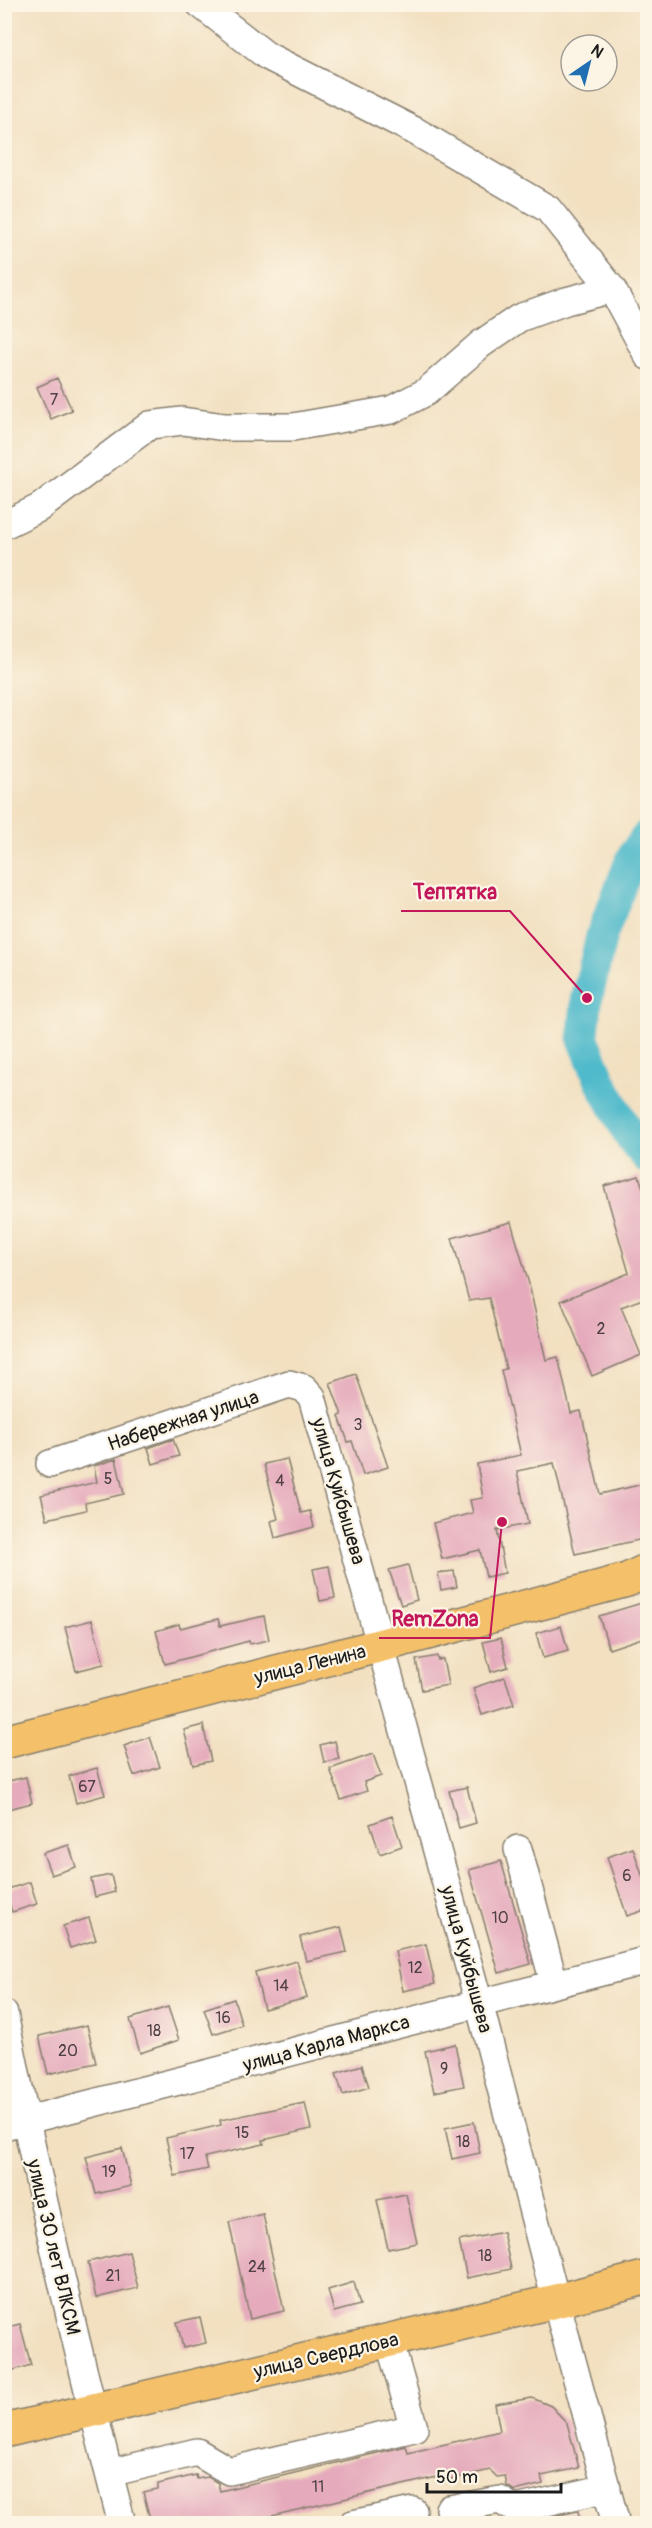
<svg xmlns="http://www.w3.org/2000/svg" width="652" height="2528" font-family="Pangolin,sans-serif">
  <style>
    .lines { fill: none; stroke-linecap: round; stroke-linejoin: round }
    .river { stroke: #4fbacb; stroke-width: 32 }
    .building { fill: #e5aabc }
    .minor-casing { stroke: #877e6e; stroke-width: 30 }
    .major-casing { stroke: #877e6e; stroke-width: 36 }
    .minor { stroke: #fff; stroke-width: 27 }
    .major { stroke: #f4c16b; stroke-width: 33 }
    .labels { text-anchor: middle; stroke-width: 4.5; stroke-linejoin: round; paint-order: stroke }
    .number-label { font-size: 16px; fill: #4e4044 }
    .street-label { font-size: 20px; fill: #1c1c1c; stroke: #fcf5e5 }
    .leader { fill: none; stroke: #c2185b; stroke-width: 2 }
    .callout-dot { fill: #c2185b; stroke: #fcf5e5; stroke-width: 2 }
    .callout-label { font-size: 21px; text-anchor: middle; font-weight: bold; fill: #c2185b; stroke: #fcf5e5; stroke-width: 4.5; stroke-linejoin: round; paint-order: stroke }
  </style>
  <rect width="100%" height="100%" fill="#fcf5e5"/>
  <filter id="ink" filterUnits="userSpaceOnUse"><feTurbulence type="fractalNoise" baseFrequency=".0167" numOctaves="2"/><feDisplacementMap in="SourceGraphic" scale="12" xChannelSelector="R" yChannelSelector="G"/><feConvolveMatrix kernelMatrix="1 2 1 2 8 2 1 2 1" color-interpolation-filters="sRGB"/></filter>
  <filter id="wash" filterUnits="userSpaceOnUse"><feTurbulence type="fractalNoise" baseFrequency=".008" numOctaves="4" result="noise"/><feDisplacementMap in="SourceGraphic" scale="24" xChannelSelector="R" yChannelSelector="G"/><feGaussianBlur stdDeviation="1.35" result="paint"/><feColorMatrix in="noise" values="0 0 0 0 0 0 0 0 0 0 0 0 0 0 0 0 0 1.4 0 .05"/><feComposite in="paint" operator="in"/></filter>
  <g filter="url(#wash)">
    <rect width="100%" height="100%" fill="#f2e0c1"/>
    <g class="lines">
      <path class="river" d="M648 835 633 855 602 934 587 998 583 1038 601 1082 632 1140 648 1158"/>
    </g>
    <g id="blocks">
      <path class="building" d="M57 378 72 410 51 419 37 387Z
        M639 1176 648 1203V1297L621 1307 641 1355 592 1376 561 1301 629 1273 604 1186Z
        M511 1222 529 1284 546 1360 558 1357 571 1413 581 1411 600 1494 648 1483V1538L575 1554 554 1463 517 1471 528 1524 497 1530 505 1573 486 1577 480 1550 442 1559 433 1523 473 1513 470 1500 483 1498 477 1464 521 1455 501 1370 506 1369 489 1298 469 1301 452 1238Z
        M356 1374 388 1467 363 1475 352 1441 348 1442 339 1416 342 1415 330 1383Z
        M173 1439 179 1456 153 1464 148 1448Z
        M116 1459 124 1494 85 1503 86 1510 47 1519 41 1495 97 1482 94 1466Z
        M287 1459 301 1513 310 1511 314 1527 275 1538 271 1521 278 1519 264 1464Z
        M408 1565 417 1600 401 1605 389 1570Z
        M329 1566 335 1598 320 1601 313 1569Z
        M454 1571 457 1587 441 1590 438 1573Z
        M648 1601V1636L609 1649 599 1616Z
        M264 1616 269 1640 250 1644 249 1641 165 1664 156 1631 179 1624 180 1628 218 1619 220 1626Z
        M92 1620 104 1664 76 1671 65 1627Z
        M561 1626 568 1651 543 1658 536 1633Z
        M501 1638 508 1667 491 1672 483 1642Z
        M437 1656 438 1660 443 1659 448 1685 422 1690 416 1660Z
        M505 1677 514 1705 482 1715 473 1688Z
        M203 1725 211 1761 193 1765 184 1730Z
        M150 1737 160 1767 134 1776 124 1746Z
        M335 1741 339 1759 324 1762 320 1745Z
        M373 1754 381 1776 364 1782 367 1791 341 1800 330 1769Z
        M97 1768 105 1795 76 1803 69 1776Z
        M26 1777 32 1803 4 1810V1782Z
        M467 1787 476 1823 459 1828 449 1791Z
        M392 1816 402 1846 380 1854 370 1824Z
        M69 1845 76 1867 51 1875 43 1853Z
        M633 1848 648 1893V1909L627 1916 607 1857Z
        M501 1861 531 1964 499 1973 469 1870Z
        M111 1875 115 1892 95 1897 91 1879Z
        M30 1882 37 1904 12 1912 5 1890Z
        M89 1918 96 1940 70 1948 63 1926Z
        M341 1927 347 1952 306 1961 300 1937Z
        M426 1944 435 1984 403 1991 395 1951Z
        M297 1961 307 1998 264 2009 255 1972Z
        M234 1999 242 2025 213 2034 204 2009Z
        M168 2007 179 2040 140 2053 130 2019Z
        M87 2025 96 2063 48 2074 39 2036Z
        M455 2044 464 2086 434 2092 425 2051Z
        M362 2065 369 2087 343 2095 336 2073Z
        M305 2103 311 2129 263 2140 264 2144 205 2157 208 2169 175 2176 166 2138 221 2125 220 2120Z
        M474 2122 480 2153 452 2159 445 2128Z
        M122 2148 131 2186 96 2194 86 2157Z
        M406 2194 417 2243 388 2249 377 2200Z
        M263 2214 284 2311 250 2319 229 2222Z
        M503 2232 511 2269 467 2278 459 2241Z
        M129 2252 138 2288 96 2298 88 2262Z
        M354 2282 360 2305 334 2312 328 2290Z
        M200 2317 206 2343 183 2348 177 2322Z
        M20 2324 31 2365 4 2373V2328Z
        M532 2398 551 2406 567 2423 579 2468 541 2476 543 2484 515 2491 507 2486 505 2476 497 2477 490 2470 438 2482 437 2477 242 2523H151L143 2492 158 2489V2484L196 2475 197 2479 208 2477 218 2483 220 2491 406 2446 408 2453 500 2431 495 2404Z
        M578 2511 581 2523H551L550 2517Z"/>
    </g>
  </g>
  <g filter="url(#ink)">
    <use href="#blocks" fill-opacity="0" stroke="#877e6e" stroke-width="1.5"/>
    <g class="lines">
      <g class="minor-casing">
        <path id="minor" d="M200 4 267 56 415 131 548 209 612 289 648 356
          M4 525 39 508 150 425 182 421 225 427H293L391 410 426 392 481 344 519 318 566 301 612 289
          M50 1464 289 1384 304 1388 312 1397 479 2003 556 2301 616 2524
          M518 1849 554 1983
          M4 2014C38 2185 78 2355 122 2524
          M4 2126 648 1960
          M109 2473 197 2452 229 2471 414 2428 389 2340
          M449 2509 500 2500 526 2516 528 2522
          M516 2509 607 2488
          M353 2524 413 2511"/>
      </g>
      <g class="major-casing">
        <path id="major" d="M4 1742 382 1645 627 1580 648 1570
          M4 2431 556 2301 648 2277"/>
      </g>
      <use href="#minor" class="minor"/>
      <use href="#major" class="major"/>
    </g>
  </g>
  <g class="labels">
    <g class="number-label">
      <text x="54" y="405">7</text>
      <text x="601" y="1334">2</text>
      <text x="358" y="1430">3</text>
      <text x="108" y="1484">5</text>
      <text x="280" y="1486">4</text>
      <text x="87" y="1792">67</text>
      <text x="627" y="1881">6</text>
      <text x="500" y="1923">10</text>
      <text x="415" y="1973">12</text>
      <text x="281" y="1991">14</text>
      <text x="223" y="2023">16</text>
      <text x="154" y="2036">18</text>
      <text x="68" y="2056">20</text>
      <text x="444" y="2074">9</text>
      <text x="242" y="2138">15</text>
      <text x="463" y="2147">18</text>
      <text x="187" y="2159">17</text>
      <text x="109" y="2177">19</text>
      <text x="485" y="2261">18</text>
      <text x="257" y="2272">24</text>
      <text x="113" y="2281">21</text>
      <text x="318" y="2492">11</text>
    </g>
    <g class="street-label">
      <text transform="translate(183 1420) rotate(-18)" y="7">Набережная улица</text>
      <text transform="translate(339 1491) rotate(74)" y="7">улица Куйбышева</text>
      <text transform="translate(310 1664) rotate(-14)" y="7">улица Ленина</text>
      <text transform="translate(467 1959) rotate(75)" y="7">улица Куйбышева</text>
      <text transform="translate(326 2043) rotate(-15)" y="7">улица Карла Маркса</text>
      <text transform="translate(54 2247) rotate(77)" y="7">улица 30 лет ВЛКСМ</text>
      <text transform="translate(326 2355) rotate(-13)" y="7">улица Свердлова</text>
    </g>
  </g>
  <path class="leader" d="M587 998L510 911H401M502 1522L490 1638H379"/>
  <g class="callout-dot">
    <circle cx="587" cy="998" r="6"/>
    <circle cx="502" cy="1522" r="6"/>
  </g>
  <g class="callout-label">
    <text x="455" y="899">Тептятка</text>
    <text x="435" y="1626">RemZona</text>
  </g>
  <rect width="652" height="2528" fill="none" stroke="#fcf5e5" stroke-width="24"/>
  <g transform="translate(589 63) rotate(35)"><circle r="28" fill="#fcf5e5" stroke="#a29e95" stroke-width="1.5"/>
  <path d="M0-4.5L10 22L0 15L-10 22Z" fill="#1f6fb2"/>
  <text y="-9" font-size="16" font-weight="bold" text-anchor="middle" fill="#1c1c1c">N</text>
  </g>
  <path d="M427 2483v9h134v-9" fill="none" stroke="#1c1c1c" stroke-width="3"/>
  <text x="436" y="2483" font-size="18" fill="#1c1c1c" stroke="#fcf5e5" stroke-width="4.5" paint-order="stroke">50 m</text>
</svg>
